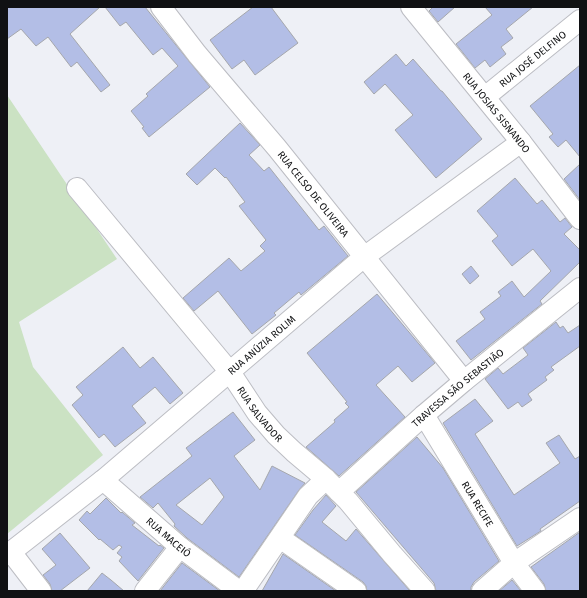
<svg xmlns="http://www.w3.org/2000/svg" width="587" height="598" font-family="'Fira Sans',sans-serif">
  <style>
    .green { fill: #cbe2c3 }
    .building { fill: #b3bee6; stroke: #a5a7ac; fill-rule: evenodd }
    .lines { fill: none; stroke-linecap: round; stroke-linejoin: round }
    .minor-casing { stroke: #bcbdc3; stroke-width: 22 }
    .minor { stroke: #fff; stroke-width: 20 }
    .labels { text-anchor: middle; stroke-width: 3.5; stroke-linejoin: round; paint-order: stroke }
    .street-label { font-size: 10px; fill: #101113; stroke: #fdfeff }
  </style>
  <rect width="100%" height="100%" fill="#eef0f6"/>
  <path class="green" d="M7 95 117 259 19 322 33 367 103 455 7 534Z"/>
  <path class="building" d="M7 7H100L70 34 110 85 101 92 77 62 71 67 48 37 36 46 21 29 7 39Z
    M105 7H145L210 87 149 137 142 128 144 127 131 111 148 96 146 94 178 66 162 48 153 55 126 22 120 26Z
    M253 7H271L298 43 255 75 244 60 232 69 210 40Z
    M433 7H455L438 22 429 11Z
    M485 7H533L506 29 513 38 501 47 506 54 490 67 485 60 475 68 456 44 492 15Z
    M396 54 406 66 413 59 441 91H442L482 139 436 178 395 130 413 115 385 84 374 94 364 82Z
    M580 65V157L566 140 558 147 549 137 553 134 530 106Z
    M240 123 260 145 249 155 264 171 269 167 319 230 324 226 348 256 301 295 299 292 274 313 276 315 252 334 218 291 194 311 183 298 229 258 241 271 265 251 260 246 266 240 239 206 245 202 226 177 225 178 215 168 197 185 186 174Z
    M580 164V200L564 179Z
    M515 178 537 204 542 200 560 222 565 218 572 227 564 234 580 250V262L540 301 542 304 471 360 456 341 485 319 480 312 501 296 498 292 512 281 524 297 551 271 533 249 512 266 492 241 498 236 477 211Z
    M471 266 479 276 470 284 462 274Z
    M377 294 435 363 412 382 398 366 376 385 405 417 339 476 306 447 335 422 334 420 349 407 345 403 347 402 307 353Z
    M556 322 560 328 563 326 568 333 580 325V346L551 367 554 370 545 377 547 380 528 394 532 400 522 407 518 402 508 409 485 379 498 368 503 374 528 355 523 348Z
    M123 347 140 368 153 357 183 393 170 404 155 387 132 406 146 423 115 447 104 434 99 438 72 405 83 395 76 387Z
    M475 399 493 421 475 434 514 495 560 463 546 443 559 435 575 459 580 456V501L540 529 541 531 517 546 443 423Z
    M233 412 255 440 234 456 260 490 272 466 305 483 299 490 239 577 187 538 174 526 175 524 158 503 153 508 140 497 192 456 186 448ZM210 478 224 497 202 525 176 505Z
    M417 437 443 468 499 561 474 582 471 587V591H436L434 583 356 492Z
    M326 495 336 506 322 522 346 541 356 529 410 591H367L366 586 363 582 295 535 313 510Z
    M106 498 121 513 122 512 135 523 132 525 159 546 160 545 164 548 138 581 119 561 122 557 117 553 122 547 119 545 113 550 100 539 99 540 79 520 87 511 90 514Z
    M580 532V591H546L544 584 531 567Z
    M60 533 90 568 60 591H52L50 584 43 575 56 565 42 549Z
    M283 554 336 591H262Z
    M182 563 220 591H160Z
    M102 573 111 580 124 591H87Z
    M512 580 521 591H499Z"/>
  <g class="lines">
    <g class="minor-casing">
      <g id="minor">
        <path id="s1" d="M161 7 197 54 277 148 464 381"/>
        <path id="s2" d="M411 7 521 142 580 219"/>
        <path id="s3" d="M485 97 580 20"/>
        <path id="s4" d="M77 188 230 372 257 413 276 435 294 452 326 479 348 501 392 554 425 591"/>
        <path id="s5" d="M424 415 514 563 535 591"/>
        <path id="s6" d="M103 480 180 547 239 591"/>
        <path id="s7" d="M339 492 424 415 464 381 580 288"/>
        <path d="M280 538 356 591"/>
        <path d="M11 552 41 591"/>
        <path id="s8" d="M7 555 103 480 364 257 521 142"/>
        <path d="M145 591 180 547"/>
        <path d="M243 591 308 496 326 479"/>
        <path d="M482 591 514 563 580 518"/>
      </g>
    </g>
    <use href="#minor" class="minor"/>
  </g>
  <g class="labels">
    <g class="street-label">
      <text dy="4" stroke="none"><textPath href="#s3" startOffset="61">RUA JOSÉ DELFINO</textPath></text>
      <text dy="4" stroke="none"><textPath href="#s2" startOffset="136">RUA JOSIAS SISNANDO</textPath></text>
      <text dy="4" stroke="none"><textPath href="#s1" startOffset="241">RUA CELSO DE OLIVEIRA</textPath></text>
      <text dy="4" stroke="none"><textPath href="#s8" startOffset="330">RUA ANÚZIA ROLIM</textPath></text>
      <text dy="4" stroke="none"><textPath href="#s7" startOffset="158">TRAVESSA SÃO SEBASTIÃO</textPath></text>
      <text dy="4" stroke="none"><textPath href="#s4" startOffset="291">RUA SALVADOR</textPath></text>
      <text dy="4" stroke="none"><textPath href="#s5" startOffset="104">RUA RECIFE</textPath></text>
      <text dy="4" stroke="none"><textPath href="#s6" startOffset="87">RUA MACEIÓ</textPath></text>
    </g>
  </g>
  <rect width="587" height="598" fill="none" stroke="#101113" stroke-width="16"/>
</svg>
